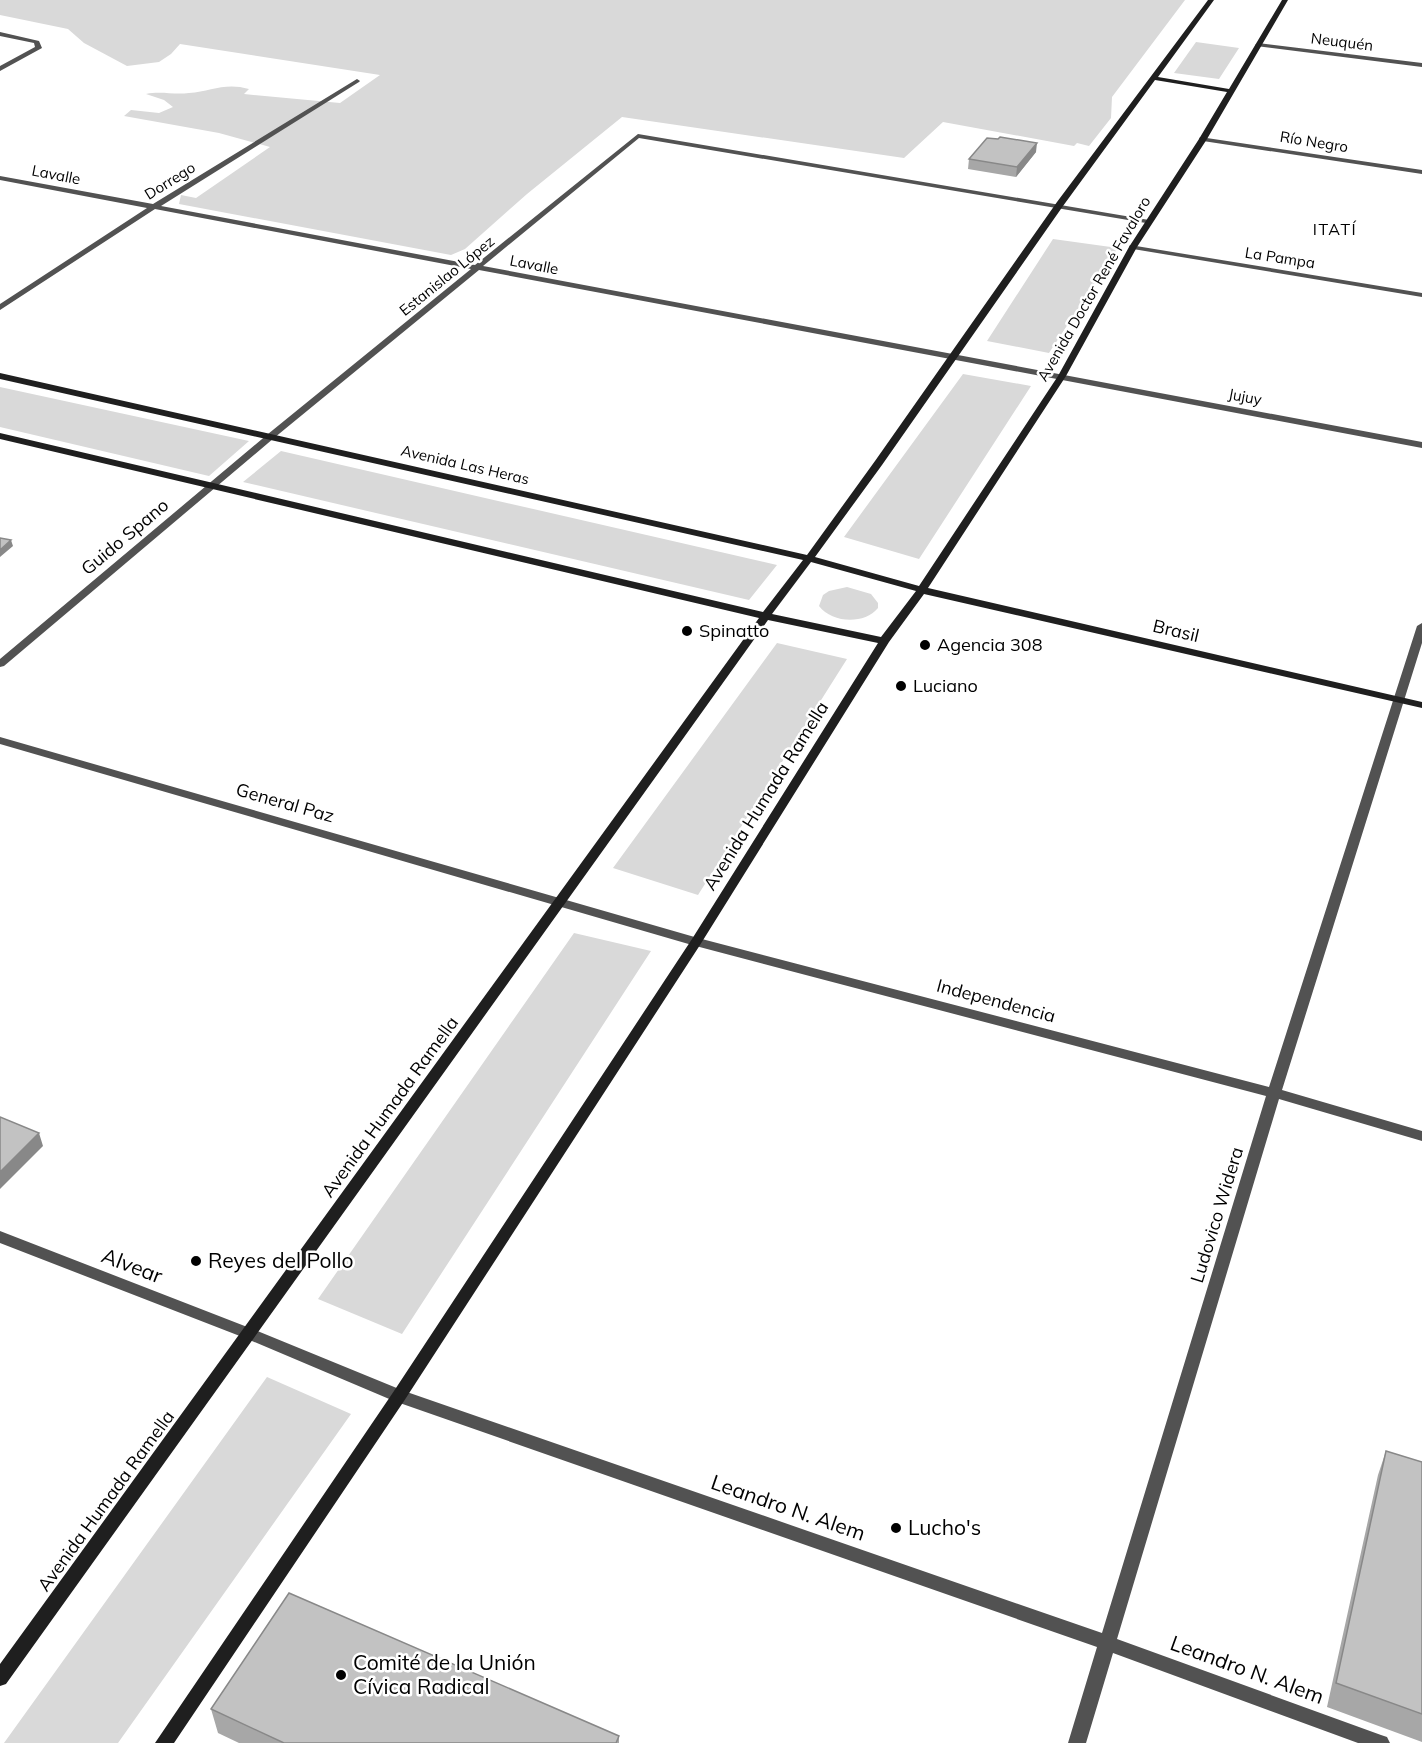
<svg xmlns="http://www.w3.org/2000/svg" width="1422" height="1743" font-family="Mulish,sans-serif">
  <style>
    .green { fill: #d9d9d9 }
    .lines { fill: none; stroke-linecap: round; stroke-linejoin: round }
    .minor { fill: #525252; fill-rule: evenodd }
    .secondary { fill: #1f1f1f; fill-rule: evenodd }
    .wall { fill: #a7a7a7 }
    .shaded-wall { fill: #888 }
    .building { fill: #c2c2c2; stroke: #888; stroke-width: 1.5 }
    .poi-dot { fill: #000; stroke: #fff; stroke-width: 2 }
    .labels { text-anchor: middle; stroke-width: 5; stroke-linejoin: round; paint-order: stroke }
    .far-street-label { font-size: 15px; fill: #000; stroke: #fff }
    .far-neighbourhood-label { font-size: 16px; letter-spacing: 1.5px; fill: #000; stroke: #fff }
    .street-label { font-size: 18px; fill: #000; stroke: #fff }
    .poi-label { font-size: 18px; fill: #000; stroke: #fff; text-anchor: start }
    .near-poi-label { font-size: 21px; fill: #000; stroke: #fff; text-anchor: start }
    .near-street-label { font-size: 21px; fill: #000; stroke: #fff }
  </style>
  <rect width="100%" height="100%" fill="#fff"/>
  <path class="green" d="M0 0H1185L1112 97 1111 118 1089 146 1077 143 1074 146 943 122 904 158 622 117 527 194 465 249 451 255 179 204 181 195 196 198 270 147 219 133 124 116 131 110 159 113 173 107 164 100 146 94C161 91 174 95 189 93 211 91 226 82 249 89L244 94 340 103 380 75 180 44 171 54 159 62 127 66 84 43 68 29 0 15Z
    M1196 42 1239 48 1219 79 1174 73Z
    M1053 239 1118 248 1049 353 987 341Z
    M963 374 1031 386 919 559 844 537Z
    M0 387 249 441 209 476 0 427Z
    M281 451 777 565 749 600 243 482Z
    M847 587 871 594 878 603V608C864 625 832 623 819 606L823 595 829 591Z
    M777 643 847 659 698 895 613 868Z
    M574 933 651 951 402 1334 318 1299Z
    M267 1377 351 1414 118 1743H4Z"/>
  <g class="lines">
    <path class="minor" d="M0 32 39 41 42 48 0 71V66L35 47 34 43 0 36Z
      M1258 43 1422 63V67L1256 46 1255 45Z
      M357 79 360 81 359 82 161 206 475 265 638 134 1149 220H1152V224L639 138 483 266 1422 442V448L479 270 274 438 4 666 0 667V659L268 434 471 269 155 209 0 310V304L147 208 0 180V176L153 204Z
      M1200 137 1422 170V174L1203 141 1199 139Z
      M1130 245 1422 293V297L1133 249 1129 247Z
      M1422 623V643L1282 1090 1422 1131V1141L1279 1099 1117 1639 1381 1735 1387 1737 1390 1743H1358L1113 1653 1086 1743H1068L1097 1647 394 1401 245 1338 0 1243V1231L255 1330 404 1391 1102 1633 1266 1096 692 945 0 744V737L698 938 1269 1087 1417 626Z"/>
    <path class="secondary" d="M1208 0H1214L1158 77 1229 89 1282 0H1288L1207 139 1137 247 1066 376 928 588 1422 702V708L924 594 889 642 700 945 404 1401 174 1743H155L394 1391 692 939 878 643 768 620 6 1684 0 1686V1664L759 618 0 439V433L763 612 803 560 0 379V373L807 555 875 461 1057 202ZM1155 80 1227 92 1199 139 1129 247 1058 376 919 586 815 557 882 465 1063 206ZM811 562 916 591 881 637 772 614Z"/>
  </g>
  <path class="wall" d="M1036 152 1016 177 968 169 969 159Z
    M1386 1451 1422 1462V1742L1327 1707 1378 1475Z
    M211 1709 619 1736V1743H239L218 1733Z"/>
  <path class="shaded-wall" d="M1037 143 1036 152 1016 177 1017 167Z
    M11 540 13 546 0 557V550Z
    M39 1133 43 1146 0 1189V1172Z"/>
  <path class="building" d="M1000 137 1037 143 1017 167 969 159 987 138 998 139Z
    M0 538 11 540 0 550Z
    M0 1117 39 1133 0 1172Z
    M1386 1451 1422 1462V1714L1336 1683Z
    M289 1593 619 1736 616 1743H284L211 1709Z"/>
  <g class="poi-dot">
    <circle cx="687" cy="631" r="6"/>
    <circle cx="925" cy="645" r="6"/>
    <circle cx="901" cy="686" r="6"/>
    <circle cx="196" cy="1261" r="6"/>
    <circle cx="896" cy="1528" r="6"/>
    <circle cx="341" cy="1675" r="6"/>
  </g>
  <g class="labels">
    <g class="far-street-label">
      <text transform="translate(1342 42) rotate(7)" y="5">Neuquén</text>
      <text transform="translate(1314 142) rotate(9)" y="5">Río Negro</text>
      <text transform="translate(56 175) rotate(11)" y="5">Lavalle</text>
      <text transform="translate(170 181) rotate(-32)" y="5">Dorrego</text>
      <text transform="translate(1280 258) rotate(9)" y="5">La Pampa</text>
      <text transform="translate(534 265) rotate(11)" y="5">Lavalle</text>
      <text transform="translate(447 276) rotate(-39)" y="5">Estanislao López</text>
      <text transform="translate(1094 289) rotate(-60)" y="5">Avenida Doctor René Favaloro</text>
      <text transform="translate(1245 397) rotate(11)" y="5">Jujuy</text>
      <text transform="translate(465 465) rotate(13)" y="5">Avenida Las Heras</text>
    </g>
    <g class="far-neighbourhood-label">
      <text x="1335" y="235">ITATÍ</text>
    </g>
    <g class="street-label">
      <text transform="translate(125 537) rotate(-40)" y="6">Guido Spano</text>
      <text transform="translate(1176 631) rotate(13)" y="6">Brasil</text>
      <text transform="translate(766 796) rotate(-58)" y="6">Avenida Humada Ramella</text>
      <text transform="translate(285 803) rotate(16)" y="6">General Paz</text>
      <text transform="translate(996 1001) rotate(15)" y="6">Independencia</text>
      <text transform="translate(390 1107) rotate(-54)" y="6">Avenida Humada Ramella</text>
      <text transform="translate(1217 1215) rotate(-73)" y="6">Ludovico Widera</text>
      <text transform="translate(106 1501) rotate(-54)" y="6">Avenida Humada Ramella</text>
    </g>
    <g class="poi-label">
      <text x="699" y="637">Spinatto</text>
      <text x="937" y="651">Agencia 308</text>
      <text x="913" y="692">Luciano</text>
    </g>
    <g class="near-poi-label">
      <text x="208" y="1268">Reyes del Pollo</text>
      <text x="908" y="1535">Lucho's</text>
      <text x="353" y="1670">Comité de la Unión<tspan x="353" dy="24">Cívica Radical</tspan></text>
    </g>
    <g class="near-street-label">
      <text transform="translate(132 1266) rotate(21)" y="7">Alvear</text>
      <text transform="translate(788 1508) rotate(19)" y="7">Leandro N. Alem</text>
      <text transform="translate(1247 1670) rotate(20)" y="7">Leandro N. Alem</text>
    </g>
  </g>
</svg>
